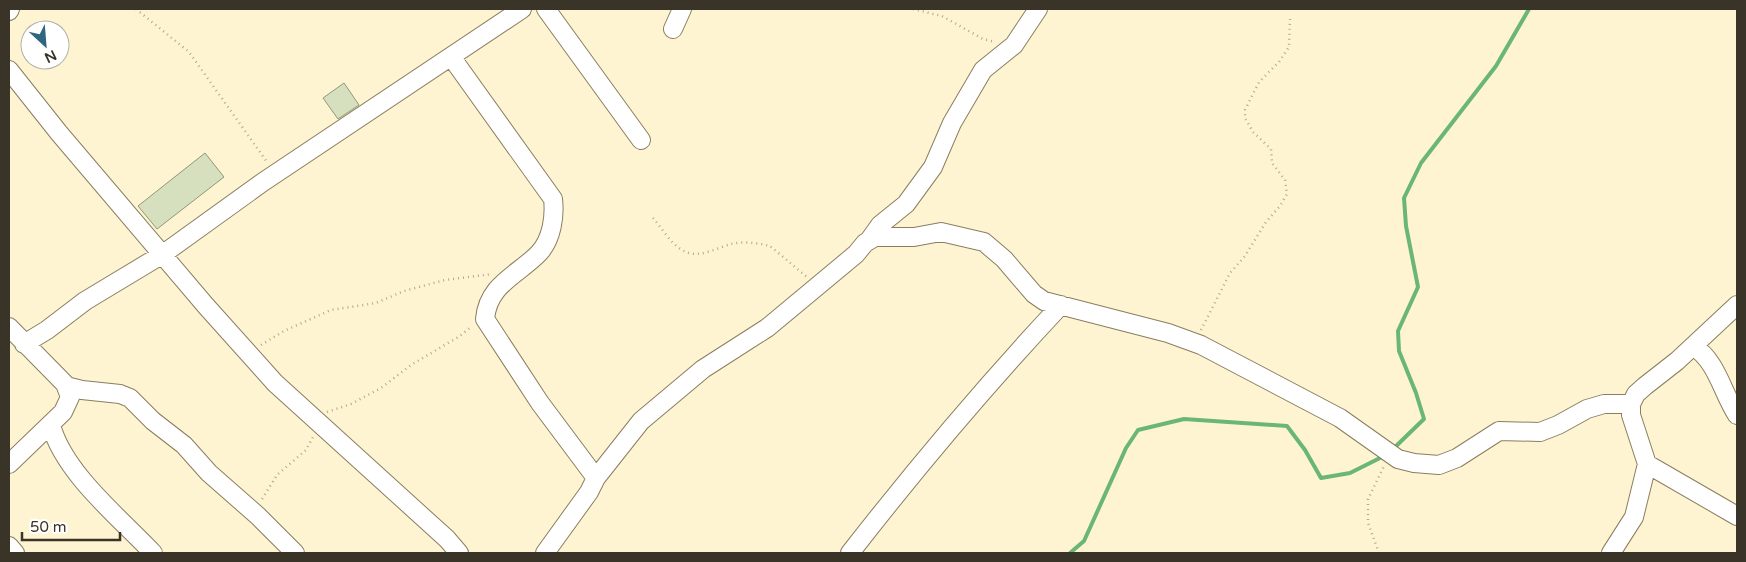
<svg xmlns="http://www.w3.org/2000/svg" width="1746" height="562" font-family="'Varela Round',sans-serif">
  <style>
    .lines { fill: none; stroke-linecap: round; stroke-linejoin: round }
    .stream { stroke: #6ab775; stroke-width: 4 }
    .building { fill: #d6e0be; stroke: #8f9878 }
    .minor-casing { stroke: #897e5f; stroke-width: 20 }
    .path { stroke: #b2a98f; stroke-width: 2.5; stroke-dasharray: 1 4; stroke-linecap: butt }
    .minor { stroke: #fff; stroke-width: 18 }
  </style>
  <rect width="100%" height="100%" fill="#fff4d1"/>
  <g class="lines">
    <path class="stream" d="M1393 449 1424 419 1416 393 1399 351 1398 331 1418 287 1406 226 1404 198 1421 163 1496 66 1529 9
      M1070 553 1084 541 1126 448 1138 430 1184 419 1287 426 1305 450 1321 478 1350 473 1384 456"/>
  </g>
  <path class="building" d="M344 83 359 105 338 119 323 98Z
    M205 153 224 177 157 229 138 206Z"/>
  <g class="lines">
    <g class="minor-casing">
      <path id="minor" d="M546 9 641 140
        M9 11 10 9
        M673 29 682 9
        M452 58 553 199C555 216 552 239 539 253 518 275 488 284 485 319L540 403 596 478
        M9 70 59 133 206 306 275 383 447 539 459 553
        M870 239 880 225 906 204 933 167 952 123 983 70 1014 45 1038 9
        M9 327 65 384 70 397 63 412 9 464
        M24 344 47 330 85 301 163 254 263 182 522 9
        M1693 346C1717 361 1722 392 1737 415
        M66 386 82 390 120 394 130 398 153 421 184 445 209 473 258 516 295 553
        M51 425C64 473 119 517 153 553
        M1647 464 1737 516
        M9 546 15 553
        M545 553 589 492 596 478 641 421 703 369 767 328 856 254 865 243 875 237H914L941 232 984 242 1004 259 1034 294 1044 301 1168 333 1201 345 1340 418 1398 459 1414 463 1439 465 1457 458 1499 431 1540 432 1558 425 1587 409 1604 404H1631
        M850 553C917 467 986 385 1061 305
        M1611 553 1634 517 1647 464 1631 415V404L1636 394 1645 386 1677 361 1737 305"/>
    </g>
    <path class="path" d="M136 9 189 52 267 162
      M913 9 942 16 983 39 995 42
      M653 218C664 230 672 248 689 253 702 257 719 247 731 244 743 241 758 243 770 246L807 277
      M1201 330 1230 273 1245 256 1266 222 1280 206 1287 194 1285 180 1272 163 1271 149 1253 132 1245 118V110L1259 82 1279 62 1289 47 1290 19
      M261 345 284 331 331 310 376 303 404 291 445 280 492 274
      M327 412 351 404 381 388 411 365 460 336 472 326
      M262 499 277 475 306 450 313 437
      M1379 553 1368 523V499L1384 466"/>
    <use href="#minor" class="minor"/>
  </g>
  <rect width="1746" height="562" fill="none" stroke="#393427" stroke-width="20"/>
  <g transform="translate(45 45) rotate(154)"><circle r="24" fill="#ffffff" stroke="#b0aea9"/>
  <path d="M0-4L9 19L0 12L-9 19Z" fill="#2f6781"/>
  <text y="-8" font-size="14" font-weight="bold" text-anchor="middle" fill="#393427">N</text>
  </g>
  <path d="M22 532v8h98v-8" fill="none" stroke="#393427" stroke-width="2.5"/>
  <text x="30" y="532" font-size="15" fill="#393427" stroke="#ffffff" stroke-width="4" paint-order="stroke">50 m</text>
</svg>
